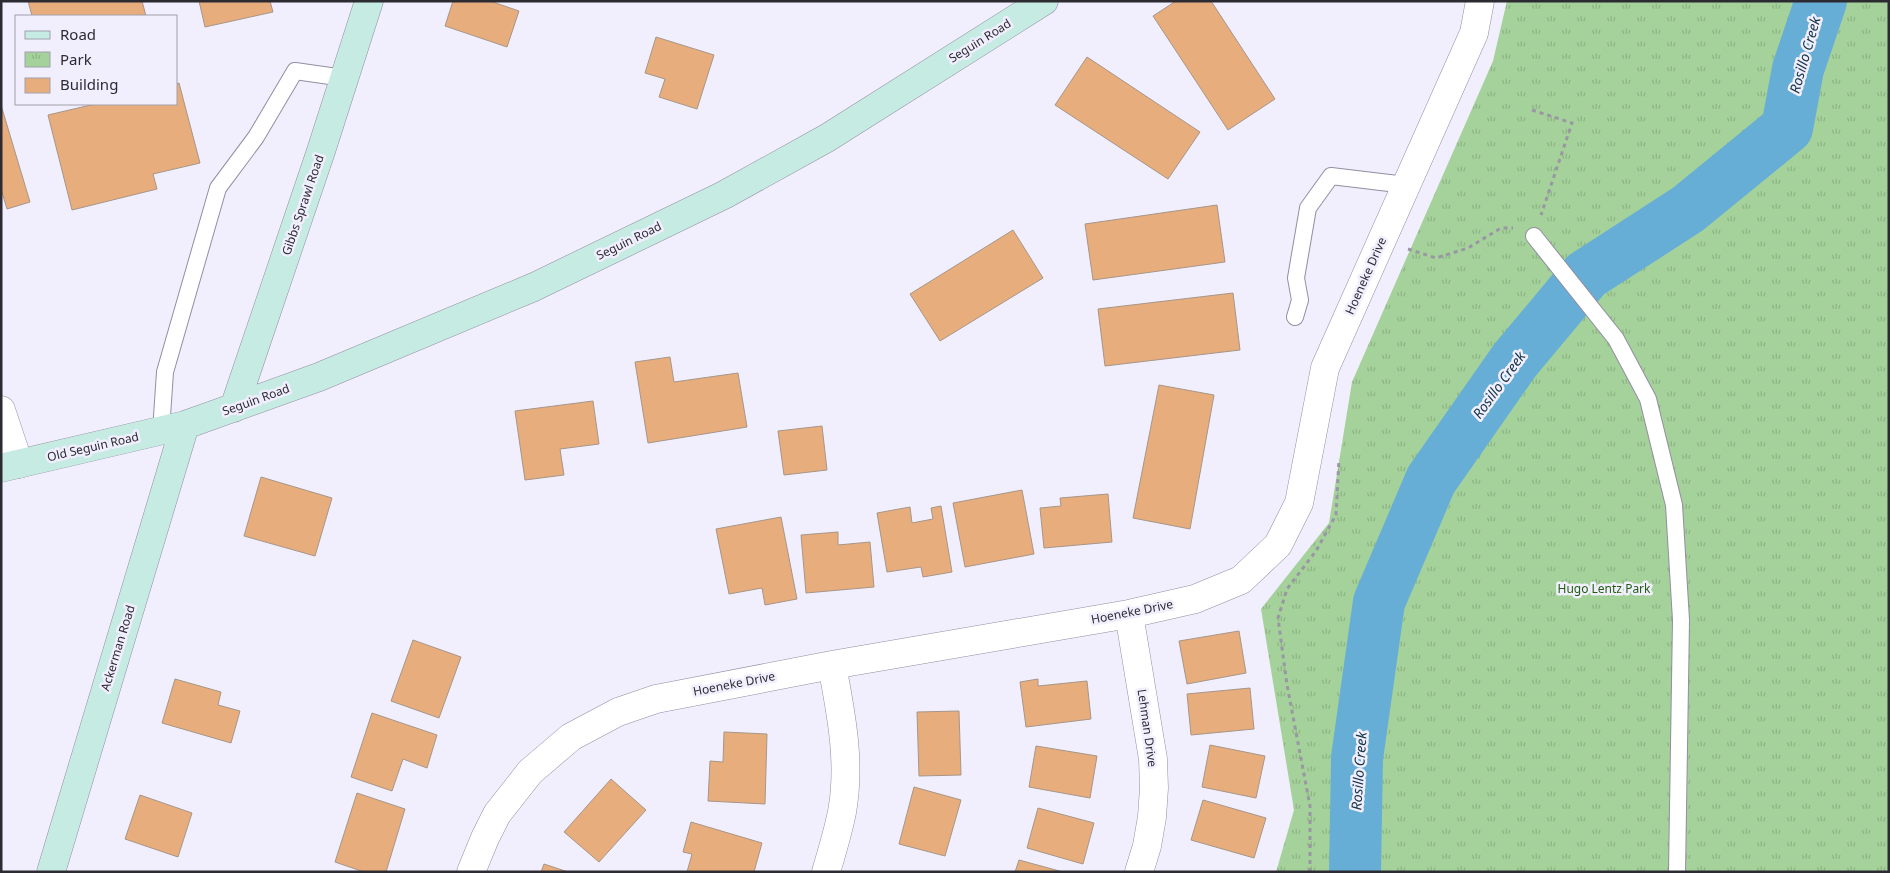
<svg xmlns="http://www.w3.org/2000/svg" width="1890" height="873" font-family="'Noto Sans',sans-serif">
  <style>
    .park { fill: url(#park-tufts) }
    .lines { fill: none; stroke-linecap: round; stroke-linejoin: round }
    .river { stroke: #67aed7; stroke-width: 52 }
    .building { fill: #e7ad7d; stroke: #a69688 }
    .lane-casing { stroke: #938ea1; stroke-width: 18 }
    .street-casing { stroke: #938ea1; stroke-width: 29 }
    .secondary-casing { stroke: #938ea1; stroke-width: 29 }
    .path { stroke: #9997a3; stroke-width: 3; stroke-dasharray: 4 4; stroke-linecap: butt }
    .lane { stroke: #fff; stroke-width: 16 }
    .street { stroke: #fff; stroke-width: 28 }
    .secondary { stroke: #c5ebe2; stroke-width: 28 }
    .labels { text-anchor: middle; stroke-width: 5; stroke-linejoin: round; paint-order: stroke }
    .street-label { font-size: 12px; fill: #2d2b32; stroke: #f1eefe }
    .park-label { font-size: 12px; fill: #225d0f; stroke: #f1eefe }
    .water-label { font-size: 14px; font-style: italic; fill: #123344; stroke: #f1eefe }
  </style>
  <defs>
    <pattern id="park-tufts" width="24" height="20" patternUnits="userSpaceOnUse" patternTransform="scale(1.25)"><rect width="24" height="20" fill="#a5d19a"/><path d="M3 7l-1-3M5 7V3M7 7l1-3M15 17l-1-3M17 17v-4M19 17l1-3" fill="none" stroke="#8eb485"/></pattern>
  </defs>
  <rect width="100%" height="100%" fill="#f1eefe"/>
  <path class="park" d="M1507 1H1889V868L1886 872H1276L1294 810 1261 609 1329 523 1352 382 1493 61Z"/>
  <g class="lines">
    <path class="river" d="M1355 872 1357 758 1379 602 1431 480 1515 360 1586 275 1688 209 1787 128 1798 69 1821 1"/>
  </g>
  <path class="building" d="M28 1H142L146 16H32Z
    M199 1H270L273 12 205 27Z
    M453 1H490L519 11 507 47 445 26Z
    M1176 1H1211L1275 99 1228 130 1153 16Z
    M656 37 714 55 697 109 659 97 665 79 645 73Z
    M1087 57 1200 132 1168 179 1055 105Z
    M179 83 200 163 153 174 157 189 72 210 48 115 95 104H176V84Z
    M1 105 30 202 7 209 1 189Z
    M1217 205 1225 262 1093 280 1085 224Z
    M1013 230 1043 278 940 341 910 294Z
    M1233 293 1240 350 1105 366 1098 309Z
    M670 357 674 382 738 373 747 427 648 443 635 362Z
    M1159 385 1214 395 1190 529 1133 518Z
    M593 401 599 444 560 449 564 475 525 480 515 411Z
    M822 426 827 470 784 475 778 431Z
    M261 477 332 498 315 556 244 536Z
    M1022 490 1034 554 965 567 953 503Z
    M1108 494 1112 542 1044 548 1040 508 1061 506 1060 498Z
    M941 506 952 572 923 577 921 567 887 572 877 513 910 507 912 523 933 519 931 508Z
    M781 517 797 599 765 605 762 588 729 594 716 529Z
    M838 532V545L870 542 874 587 806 593 801 535Z
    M1239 631 1246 673 1187 684 1179 641Z
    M413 640 461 657 439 718 391 701Z
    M175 679 221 692 218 705 240 711 231 743 162 723Z
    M1038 679V686L1087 681 1091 719 1026 727 1020 682Z
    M1250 688 1254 729 1191 735 1187 694Z
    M959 711 961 775 919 776 917 712Z
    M372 713 437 735 427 768 403 759 392 791 351 777Z
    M724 732 767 734 765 804 708 801 710 761 723 762Z
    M1210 745 1265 756 1256 798 1202 787Z
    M1036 746 1097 756 1090 798 1029 787Z
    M611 779 646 810 599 862 564 832Z
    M914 787 961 800 945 856 899 844Z
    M357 793 405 809 386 872H364L335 862Z
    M140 795 192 813 178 857 125 839Z
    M1203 800 1266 818 1254 858 1191 840Z
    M1038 808 1094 823 1083 864 1027 848Z
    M691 822 762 843 754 872H687L692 854 683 852Z
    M1019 860 1063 872H1015Z
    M544 864 568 872H541Z"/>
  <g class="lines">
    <g class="lane-casing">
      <path id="lane" d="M1534 236 1616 339 1648 399 1674 505 1681 620 1677 872
        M1295 317 1300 300 1296 278 1308 208 1331 176 1406 185
        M161 431 165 372 218 188 256 137 295 71 344 78"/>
    </g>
    <g class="street-casing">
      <path id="street" d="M1 410 19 464
        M1129 614 1153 759 1154 788 1152 817 1147 846 1139 872
        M471 872 485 838 497 814 530 772 571 737 618 712 656 699 832 665 1129 614 1195 599 1241 580 1278 545 1299 503 1325 368 1474 33 1480 1
        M826 872C832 852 838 832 842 812 851 762 841 714 832 665"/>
    </g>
    <g class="secondary-casing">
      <path id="secondary" d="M234 408 321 151 369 1
        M1 468 185 425 319 377 534 287 724 195 827 138 1044 1
        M51 872 185 425"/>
    </g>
    <path class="path" d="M1532 110 1572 123 1541 215
      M1408 249 1436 258 1468 248 1501 228H1513
      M1310 872V806L1287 685 1278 618 1287 589 1316 551 1336 515 1339 459"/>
    <use href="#lane" class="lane"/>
    <use href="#street" class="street"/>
    <use href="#secondary" class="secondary"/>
  </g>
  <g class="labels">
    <g class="street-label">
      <text transform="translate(980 41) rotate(-32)" y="4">Seguin Road</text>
      <text transform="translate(303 205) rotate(-71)" y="4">Gibbs Sprawl Road</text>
      <text transform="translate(629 241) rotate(-26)" y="4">Seguin Road</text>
      <text transform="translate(1366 276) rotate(-66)" y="4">Hoeneke Drive</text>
      <text transform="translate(256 400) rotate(-20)" y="4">Seguin Road</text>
      <text transform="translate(93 447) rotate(-13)" y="4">Old Seguin Road</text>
      <text transform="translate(1132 612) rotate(-11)" y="4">Hoeneke Drive</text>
      <text transform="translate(118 648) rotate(-73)" y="4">Ackerman Road</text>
      <text transform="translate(734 684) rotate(-11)" y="4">Hoeneke Drive</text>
      <text transform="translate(1147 728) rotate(82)" y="4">Lehman Drive</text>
    </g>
    <g class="park-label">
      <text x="1604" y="593">Hugo Lentz Park</text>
    </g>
    <g class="water-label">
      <text transform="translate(1805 55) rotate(-74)" y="5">Rosillo Creek</text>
      <text transform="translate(1499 385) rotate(-54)" y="5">Rosillo Creek</text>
      <text transform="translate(1359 771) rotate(-86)" y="5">Rosillo Creek</text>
    </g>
  </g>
  <rect width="1890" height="873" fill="none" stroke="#2d2b32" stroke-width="5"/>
  <rect x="15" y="15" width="162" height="90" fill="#f1eefe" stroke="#a3a0ac"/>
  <rect x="25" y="31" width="25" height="8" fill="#c5ebe2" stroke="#a3a0ac"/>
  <text x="60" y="40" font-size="15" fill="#2d2b32">Road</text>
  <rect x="25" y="52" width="25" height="15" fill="url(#park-tufts)" stroke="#a3a0ac"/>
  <text x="60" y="65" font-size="15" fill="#2d2b32">Park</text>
  <rect x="25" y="78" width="25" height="15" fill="#e7ad7d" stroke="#a3a0ac"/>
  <text x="60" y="90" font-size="15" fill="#2d2b32">Building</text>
</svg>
